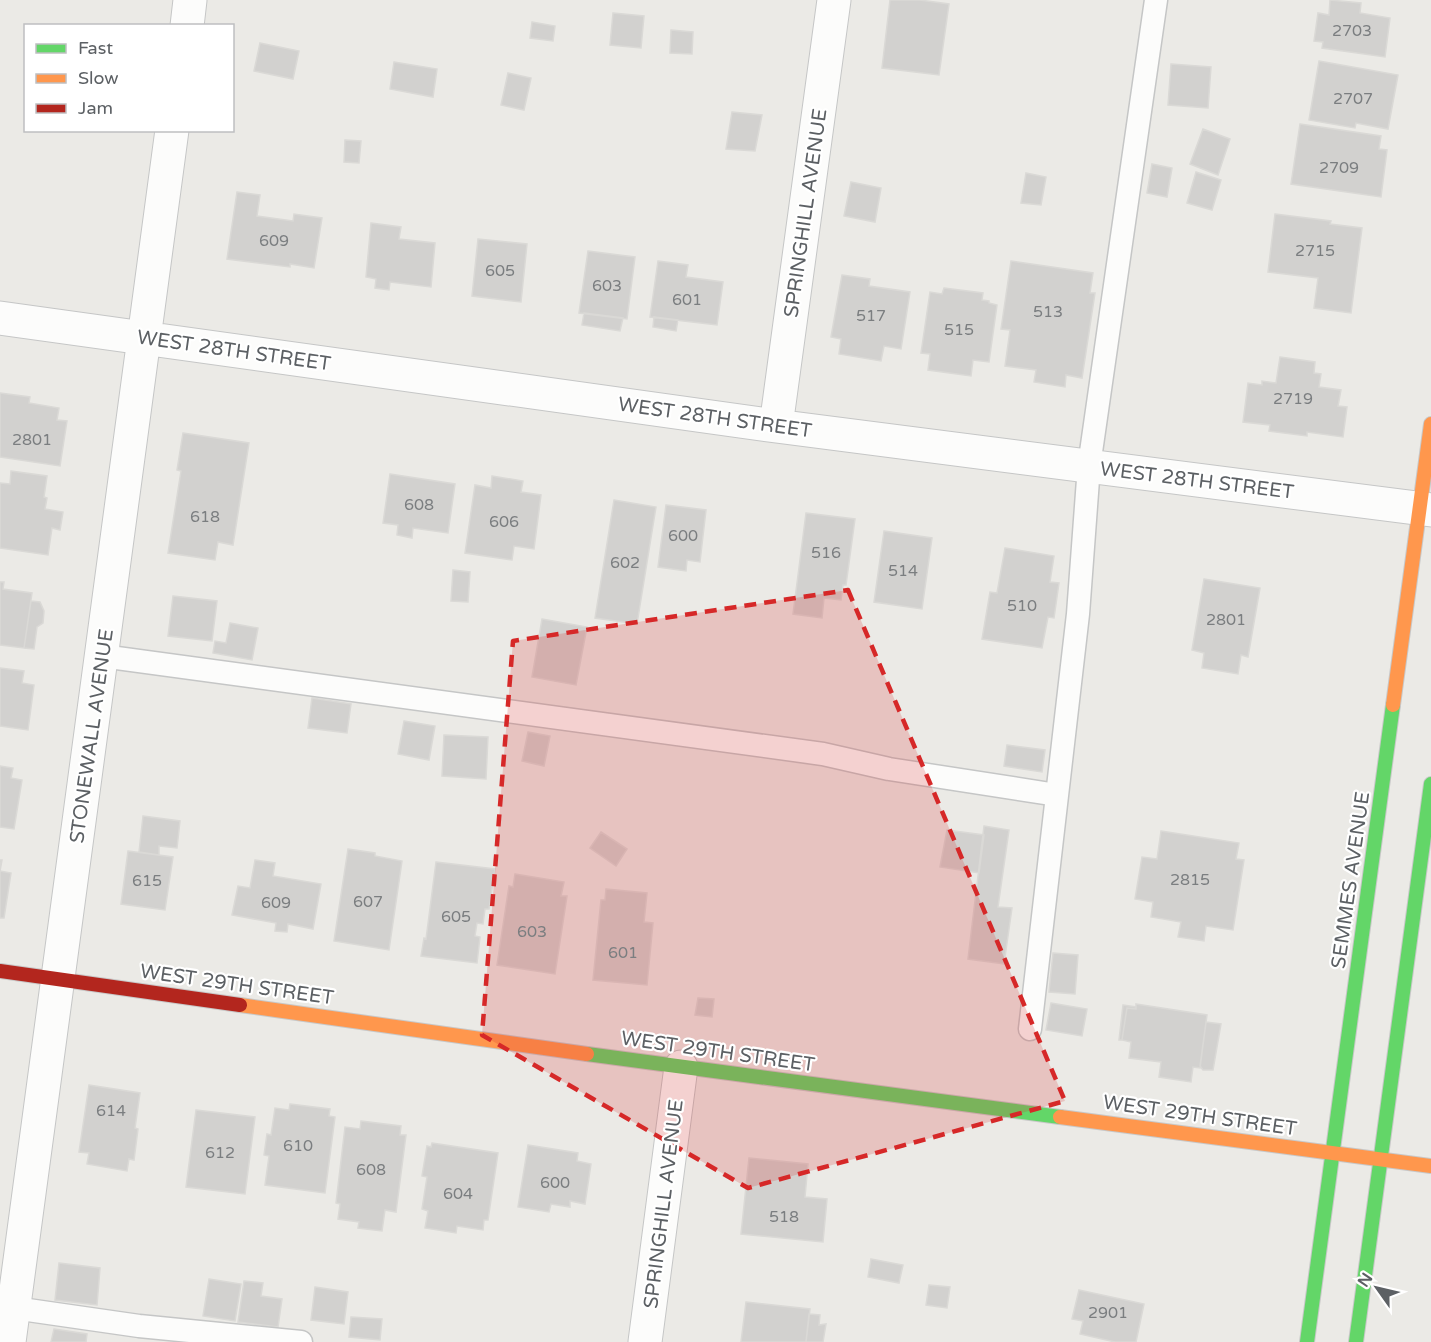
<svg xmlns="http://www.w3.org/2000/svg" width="1431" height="1342" font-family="'Varela Round',sans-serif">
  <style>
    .building { fill: #d2d1cf; stroke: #dad9d6; stroke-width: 1.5 }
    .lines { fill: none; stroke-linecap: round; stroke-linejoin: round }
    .lane-casing { stroke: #c5c6c6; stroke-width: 25 }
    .street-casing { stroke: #c5c6c6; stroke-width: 35 }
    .fast-casing { stroke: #c8c8c8; stroke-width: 16 }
    .slow-casing { stroke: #c8c8c8; stroke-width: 16 }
    .jam-casing { stroke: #c8c8c8; stroke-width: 16 }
    .lane { stroke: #fcfcfb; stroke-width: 22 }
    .street { stroke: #fcfcfb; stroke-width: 33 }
    .fast { stroke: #63d668; stroke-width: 14 }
    .slow { stroke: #ff974d; stroke-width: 14 }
    .jam { stroke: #b3261e; stroke-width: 14 }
    .marked { fill: #d62828; fill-opacity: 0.2; stroke: #d62828; stroke-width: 4.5; stroke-dasharray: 12 8; stroke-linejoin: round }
    .labels { text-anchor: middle; stroke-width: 4.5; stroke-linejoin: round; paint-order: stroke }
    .number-label { font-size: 16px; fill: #7b7e80 }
    .street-label { font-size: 20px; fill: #5c6064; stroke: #fff }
  </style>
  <rect width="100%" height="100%" fill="#ebeae6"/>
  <path class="building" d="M890 0H920L949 4 939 75 882 68Z
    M1330 0 1361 3 1360 13 1390 18 1385 57 1322 48 1323 42 1314 41 1318 13 1329 15Z
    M613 13 644 16 641 48 610 45Z
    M532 22 555 26 553 41 530 38Z
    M671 30 693 32 692 54 670 53Z
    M260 43 299 51 293 79 254 71Z
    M1319 61 1398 75 1388 129 1356 123 1355 128 1309 120Z
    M394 62 437 69 433 97 390 89Z
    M1171 64 1211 67 1208 108 1168 105Z
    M508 73 531 78 524 110 501 105Z
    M732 112 762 115 755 151 726 149Z
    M1300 124 1381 136 1379 149 1387 150 1381 197 1291 184Z
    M1203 129 1230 139 1218 175 1190 164Z
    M345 140 361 141 359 163 344 162Z
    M1152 164 1172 168 1167 197 1147 193Z
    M1196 172 1221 180 1212 210 1187 203Z
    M1026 173 1046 177 1041 205 1021 203Z
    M851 182 881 188 875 222 844 216Z
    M237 192 260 195 257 216 293 221 294 214 322 218 314 268 290 264V267L227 259Z
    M1275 214 1331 221 1330 224 1362 228 1351 313 1314 308 1318 278 1268 272Z
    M371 223 401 227 399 239 435 243 431 287 390 282 389 290 375 288 376 279 366 277Z
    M478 239 527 244 521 302 472 296Z
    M588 251 635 257 627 319 579 313Z
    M658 261 688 265 686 277 723 282 717 325 650 317Z
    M1011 261 1093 273 1090 293H1095L1082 378 1066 375 1065 387 1034 382 1036 370 1005 366 1010 330 1001 329Z
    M842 275 870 279 869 286 910 292 901 349 884 346 881 361 839 354 841 339 831 337Z
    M944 288 983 293 982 300 989 301V303L997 305 989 362 973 360 971 376 928 370 930 354 921 353 930 292 942 294Z
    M584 313 623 318 620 331 582 325Z
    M654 317 678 320 676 331 653 327Z
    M1280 357 1315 362 1314 373 1321 374 1319 387 1341 390 1338 406 1347 407 1343 437 1307 432V436L1269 431 1270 425 1243 422 1248 383 1262 385V381L1276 383Z
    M0 393 30 397 29 403 59 408 57 420 67 421 60 466 0 457Z
    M183 433 249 443 233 545 218 542 215 560 168 553 181 471 177 470Z
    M11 471 47 476 44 497 47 498 45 509 63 512 60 530 52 528 48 555 0 548V483L10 484Z
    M390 474 455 484 448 533 413 528 412 538 397 535 398 525 383 523Z
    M492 476 523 481 521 492 541 495 534 549 514 546 512 560 465 553 475 485 491 488Z
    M614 500 656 507 637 624 595 618Z
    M666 505 706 510 700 562 687 560 686 571 658 567Z
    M806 513 855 519 846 585H843L841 600 824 598 822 618 793 614Z
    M884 531 932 538 922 609 874 602Z
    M1005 548 1054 556 1050 582 1059 583 1054 618 1048 617 1042 648 982 639 990 592 997 593Z
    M453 570 470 572 468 602 451 601Z
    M1204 579 1260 588 1248 657 1241 655 1238 674 1202 668 1204 653 1192 650Z
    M0 582H4L3 589 32 593 24 648 0 645Z
    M173 596 217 601 212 641 168 636Z
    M31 601 40 602 44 611 43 623 37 627 34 649 24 648Z
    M542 619 587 627 576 685 532 677Z
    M230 623 258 628 252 660 213 653 215 641 226 643Z
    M0 668 24 671 22 683 34 685 28 730 0 726Z
    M312 698 351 704 347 733 308 728Z
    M404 721 435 726 429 760 398 754Z
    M528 732 550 736 544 766 522 761Z
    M444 735 488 737 486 779 442 776Z
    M1007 745 1045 750 1042 772 1004 766Z
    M0 766 13 768 11 778 22 780 14 829 0 827Z
    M143 816 180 821 177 848 159 846V855L139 852Z
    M984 826 1009 830 998 907 1012 908 1004 964 968 959Z
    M947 830 984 835 979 873 940 867Z
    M1161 831 1239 843 1236 859 1244 860 1233 930 1206 926 1204 941 1178 937 1181 922 1151 917 1153 902 1135 899 1142 857 1157 859Z
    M601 832 627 849 616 866 590 848Z
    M348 849 375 853V856L402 861 389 950 334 941Z
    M128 851 173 857 165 910 121 904Z
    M0 860H2L0 871 11 873 4 918H0Z
    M255 860 275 863 273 876 321 884 313 929 288 924 287 932 275 931 276 923 232 915 238 886 250 888Z
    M436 862 495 869 489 909H485L483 924 477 923 475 936 480 937 477 963 421 956 424 938 426 939Z
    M515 874 564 882 561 896H567L555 974 497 965 509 886 513 887Z
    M606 889 647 893 644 922 653 923 647 985 593 980 601 900H605Z
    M1053 953 1078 955 1075 994 1049 992Z
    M698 998 714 999 712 1017 695 1015Z
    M1051 1003 1087 1009 1082 1036 1046 1030Z
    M1136 1004 1207 1015 1200 1068 1193 1067 1191 1082 1159 1077 1161 1062 1129 1058 1131 1042 1122 1040 1127 1008 1136 1009Z
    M1123 1005 1136 1007V1009L1127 1008 1122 1040H1119Z
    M1206 1022 1221 1024 1213 1070H1203L1200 1066Z
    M89 1085 140 1093 135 1128 138 1129 134 1160 129 1159 127 1171 87 1164 89 1153 79 1152Z
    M290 1104 330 1109 329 1116 335 1117 325 1193 265 1185 269 1156 264 1155 267 1134 271 1135 275 1108 289 1110Z
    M196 1110 255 1117 245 1194 186 1187Z
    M361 1121 401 1126 400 1135H406L396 1212 385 1210 382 1231 358 1228 359 1222 338 1219 340 1204 336 1203 345 1127 360 1129Z
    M432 1143 498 1153 488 1220H484L483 1230 457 1226 456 1233 425 1228 428 1211 422 1209 427 1177 422 1176 427 1146 431 1147Z
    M528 1145 578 1153 577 1161 591 1164 585 1204 570 1201V1207L551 1204 549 1212 518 1207Z
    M749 1158 808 1164 805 1197 827 1199 823 1242 741 1234Z
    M871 1259 903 1265 899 1283 868 1277Z
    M59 1263 100 1268 97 1305 55 1300Z
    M209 1279 241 1284 235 1321 203 1316Z
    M244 1281 263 1283 261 1296 282 1299 278 1327 238 1322Z
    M929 1285 950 1287 947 1308 926 1305Z
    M315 1287 348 1292 344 1324 311 1320Z
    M1079 1290 1144 1304 1136 1342H1115L1080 1334 1083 1321 1072 1319Z
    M746 1302 810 1309 806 1342H741Z
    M809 1314 820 1315 819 1325 826 1324 823 1342H806Z
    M351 1317 382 1319 380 1340 349 1337Z
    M54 1329 87 1334 86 1342H51Z"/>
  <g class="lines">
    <g class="lane-casing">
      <path id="lane" d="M102 656 823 754 889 769 1057 795
        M1030 1029 1078 614 1089 466 1156 0
        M14 1308 139 1326 301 1342"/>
    </g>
    <g class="street-casing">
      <path id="street" d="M187 26 190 0
        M0 318 776 426 1431 510
        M776 426 834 0
        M9 1342 172 130
        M645 1342 681 1067"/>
    </g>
    <g class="fast-casing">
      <path id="fast" d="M587 1054 1060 1117
        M1307 1342 1393 705
        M1356 1342 1431 784"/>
    </g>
    <g class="slow-casing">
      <path id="slow" d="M1393 705 1431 424
        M240 1005 587 1054
        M1060 1117 1431 1166"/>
    </g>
    <g class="jam-casing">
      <path id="jam" d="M0 971 240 1005"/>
    </g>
    <use href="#lane" class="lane"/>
    <use href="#street" class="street"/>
    <use href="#fast" class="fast"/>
    <use href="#slow" class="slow"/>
    <use href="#jam" class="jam"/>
  </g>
  <path class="marked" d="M848 590 1065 1101 748 1188 482 1035 513 641Z"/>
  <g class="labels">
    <g class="number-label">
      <text x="1352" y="36">2703</text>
      <text x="1353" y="104">2707</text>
      <text x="1339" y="173">2709</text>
      <text x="274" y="246">609</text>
      <text x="1315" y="256">2715</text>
      <text x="500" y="276">605</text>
      <text x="607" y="291">603</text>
      <text x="687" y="305">601</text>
      <text x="1048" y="317">513</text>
      <text x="871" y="321">517</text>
      <text x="959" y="335">515</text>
      <text x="1293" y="404">2719</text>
      <text x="32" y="445">2801</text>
      <text x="419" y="510">608</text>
      <text x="205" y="522">618</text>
      <text x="504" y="527">606</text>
      <text x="683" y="541">600</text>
      <text x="826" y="558">516</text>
      <text x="625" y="568">602</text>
      <text x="903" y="576">514</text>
      <text x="1022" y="611">510</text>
      <text x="1226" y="625">2801</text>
      <text x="1190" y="885">2815</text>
      <text x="147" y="886">615</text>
      <text x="368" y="907">607</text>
      <text x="276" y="908">609</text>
      <text x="456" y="922">605</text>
      <text x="532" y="937">603</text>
      <text x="623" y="958">601</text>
      <text x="111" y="1116">614</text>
      <text x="298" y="1151">610</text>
      <text x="220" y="1158">612</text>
      <text x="371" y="1175">608</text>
      <text x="555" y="1188">600</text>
      <text x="458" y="1199">604</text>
      <text x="784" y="1222">518</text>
      <text x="1108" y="1318">2901</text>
    </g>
    <g class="street-label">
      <text transform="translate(805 213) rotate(-82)" y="7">SPRINGHILL AVENUE</text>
      <text transform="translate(234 350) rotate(8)" y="7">WEST 28TH STREET</text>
      <text transform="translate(715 417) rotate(8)" y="7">WEST 28TH STREET</text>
      <text transform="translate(1197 480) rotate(7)" y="7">WEST 28TH STREET</text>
      <text transform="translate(91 736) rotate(-82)" y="7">STONEWALL AVENUE</text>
      <text transform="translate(1350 880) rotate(-82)" y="7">SEMMES AVENUE</text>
      <text transform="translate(237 984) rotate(8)" y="7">WEST 29TH STREET</text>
      <text transform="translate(718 1051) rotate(8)" y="7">WEST 29TH STREET</text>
      <text transform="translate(1200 1115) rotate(8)" y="7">WEST 29TH STREET</text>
      <text transform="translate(663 1204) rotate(-83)" y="7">SPRINGHILL AVENUE</text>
    </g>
  </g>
  <rect x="24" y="24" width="210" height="108" fill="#ffffff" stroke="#bebfc1" stroke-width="1.5"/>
  <rect x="36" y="44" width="30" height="9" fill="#63d668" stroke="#bebfc1" stroke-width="1.5"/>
  <text x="78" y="54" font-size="18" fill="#5c6064">Fast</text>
  <rect x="36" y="74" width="30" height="9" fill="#ff974d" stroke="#bebfc1" stroke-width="1.5"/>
  <text x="78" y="84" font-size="18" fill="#5c6064">Slow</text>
  <rect x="36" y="104" width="30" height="9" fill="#b3261e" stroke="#bebfc1" stroke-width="1.5"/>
  <text x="78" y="114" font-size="18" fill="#5c6064">Jam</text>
  <g transform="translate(1377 1288) rotate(304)" stroke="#ffffff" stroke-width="4.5" paint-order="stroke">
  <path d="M0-4.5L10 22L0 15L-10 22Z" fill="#5c6064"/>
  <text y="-9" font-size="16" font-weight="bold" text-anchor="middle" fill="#5c6064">N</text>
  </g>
</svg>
